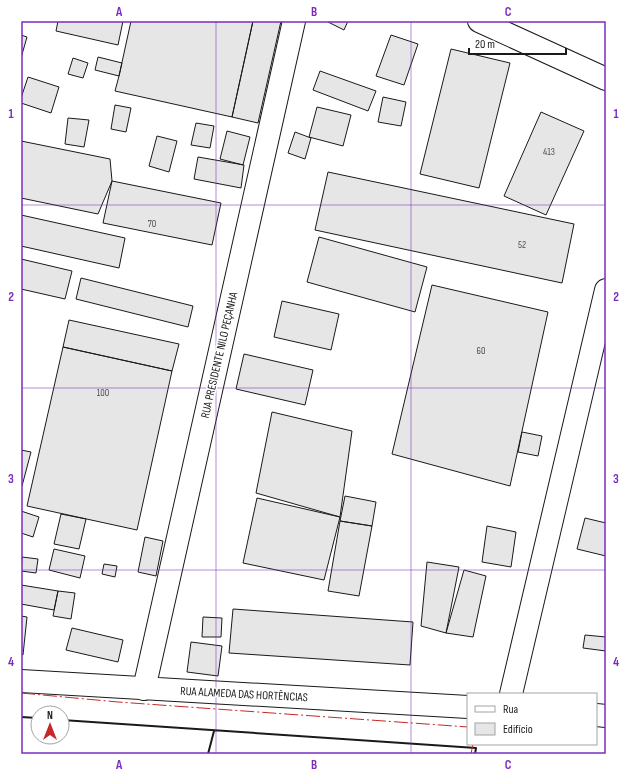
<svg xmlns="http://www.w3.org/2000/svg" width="627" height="775" font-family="'Sofia Sans Condensed',sans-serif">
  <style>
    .building { fill: #e6e6e6; stroke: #1a1a1a }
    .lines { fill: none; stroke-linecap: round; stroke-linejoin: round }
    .minor-casing { stroke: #1a1a1a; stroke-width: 24 }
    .minor { stroke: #fff; stroke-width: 22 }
    .wall { stroke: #1a1a1a; stroke-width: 2 }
    .power { stroke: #c62828; stroke-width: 1; stroke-dasharray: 14 3 2 3; stroke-linecap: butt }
    .grid { fill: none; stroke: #7b2cbf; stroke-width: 1; stroke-opacity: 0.55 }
    .labels { text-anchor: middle; stroke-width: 3; stroke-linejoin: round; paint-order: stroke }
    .number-label { font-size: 10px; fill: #4d4d4d }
    .street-label { font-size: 12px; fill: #1a1a1a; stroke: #fff }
    .neatline { fill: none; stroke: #7b2cbf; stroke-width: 1.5 }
    .grid-label { font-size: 13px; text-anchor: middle; font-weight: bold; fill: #7b2cbf }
  </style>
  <rect width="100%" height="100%" fill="#fff"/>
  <path class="building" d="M58 21H123L118 45 56 31Z
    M131 21H253L232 117 115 91 119 76Z
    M253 21H281L258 123 232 117Z
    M329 21H348L344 30 328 22Z
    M21 35 27 37 21 58Z
    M391 35 418 44 404 85 376 76Z
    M451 49 510 63 479 188 420 174Z
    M98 57 122 63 119 76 95 70Z
    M73 58 88 63 83 78 68 74Z
    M320 71 376 91 368 111 313 90Z
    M28 77 59 87 51 113 21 103V98Z
    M383 97 406 102 401 126 378 122Z
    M115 105 131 108 126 132 111 129Z
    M317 107 351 115 343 146 309 137Z
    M541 112 584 131 546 215 504 196Z
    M68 118 89 120 84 147 65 144Z
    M196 123 214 126 210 148 191 145Z
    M227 131 250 137 243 165 220 159Z
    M295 132 311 138 305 159 288 153Z
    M157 136 177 141 169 172 149 166Z
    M21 141 110 159 112 181 98 214 21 198Z
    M198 157 244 165 241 188 194 179Z
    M328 172 574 224 562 283 315 230Z
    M112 181 221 203 212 245 103 223Z
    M21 215 125 238 119 268 21 246Z
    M319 237 427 267 415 312 307 282Z
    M21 259 72 271 65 299 21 289Z
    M81 278 193 306 188 327 76 299Z
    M432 285 548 312 510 486 392 454Z
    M282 301 339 314 331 350 274 337Z
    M69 320 179 344 172 371 63 347Z
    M63 347 172 371 137 530 27 506Z
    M244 354 313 370 305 405 236 389Z
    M272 412 352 431 340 517 256 493Z
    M522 432 542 436 538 456 518 452Z
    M21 450 31 452 22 486 21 485Z
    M345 496 376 502 372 526 340 521Z
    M257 498 340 517 324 580 243 563Z
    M21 511 39 517 33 537 21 533Z
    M61 514 86 519 79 549 54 544Z
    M585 518 606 523V556L577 549Z
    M340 521 372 526 359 596 328 591Z
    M487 526 516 532 511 567 482 562Z
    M145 537 163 541 156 576 138 572Z
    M54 549 85 556 80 578 49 570Z
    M22 557 38 559 36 573 21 571Z
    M427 562 459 567 446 633 421 626Z
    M104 564 117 566 115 577 102 574Z
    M464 570 486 576 473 637 446 633Z
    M21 585 58 591 54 610 21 604Z
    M58 591 75 593 71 619 53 616Z
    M233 609 413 622 410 665 229 653Z
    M21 616 27 617 23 655 21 654Z
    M203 617 222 618 221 637H202Z
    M72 628 123 640 118 662 66 650Z
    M585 635 606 637V651L583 648Z
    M191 642 222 646 218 676 187 672Z"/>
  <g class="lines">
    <g class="minor-casing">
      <path id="minor" d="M479 21 606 79
        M21 681 468 707
        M144 689 294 21
        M511 694 606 290
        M596 715 606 716"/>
    </g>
    <use href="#minor" class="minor"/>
    <path class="wall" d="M21 717 38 718
      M62 720 476 748 475 754
      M208 754 214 731"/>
    <path class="power" d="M21 693 118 702 468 727
      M471 754 473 744"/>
  </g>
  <path class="grid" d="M216 21V754M411 21V754M21 205H606M21 388H606M21 570H606"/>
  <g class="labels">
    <g class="number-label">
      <text x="549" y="155">413</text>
      <text x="152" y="227">70</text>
      <text x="522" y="248">52</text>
      <text x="481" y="354">60</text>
      <text x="103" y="396">100</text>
    </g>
    <g class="street-label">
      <text transform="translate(219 355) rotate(-77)" y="4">RUA PRESIDENTE NILO PEÇANHA</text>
      <text transform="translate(244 694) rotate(3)" y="4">RUA ALAMEDA DAS HORTÊNCIAS</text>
    </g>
  </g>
  <rect width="627" height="775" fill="none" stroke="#ffffff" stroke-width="44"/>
  <rect x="467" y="693" width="130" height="52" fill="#ffffff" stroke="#a3a3a3"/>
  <rect x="475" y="706" width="20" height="6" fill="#ffffff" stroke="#a3a3a3"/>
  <text x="503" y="713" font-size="12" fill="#1a1a1a">Rua</text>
  <rect x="475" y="723" width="20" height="12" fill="#e6e6e6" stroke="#a3a3a3"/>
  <text x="503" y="733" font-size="12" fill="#1a1a1a">Edifício</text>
  <g transform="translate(50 725)"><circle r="19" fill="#ffffff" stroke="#a3a3a3"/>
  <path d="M0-3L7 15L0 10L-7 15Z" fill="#c62828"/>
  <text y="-6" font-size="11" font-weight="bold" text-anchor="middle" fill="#1a1a1a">N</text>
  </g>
  <path d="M469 48v6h97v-6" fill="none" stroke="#1a1a1a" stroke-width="2"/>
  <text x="475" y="48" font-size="12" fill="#1a1a1a" stroke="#ffffff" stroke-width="3" paint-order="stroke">20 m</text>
  <rect x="22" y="22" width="583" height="731" class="neatline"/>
  <g class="grid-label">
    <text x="119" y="16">A</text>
    <text x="314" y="16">B</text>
    <text x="508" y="16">C</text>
    <text x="11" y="118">1</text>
    <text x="616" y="118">1</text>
    <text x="11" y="301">2</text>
    <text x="616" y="301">2</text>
    <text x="11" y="483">3</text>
    <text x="616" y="483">3</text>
    <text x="11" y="666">4</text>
    <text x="616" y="666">4</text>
    <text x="119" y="769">A</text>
    <text x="314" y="769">B</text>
    <text x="508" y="769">C</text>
  </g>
</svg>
